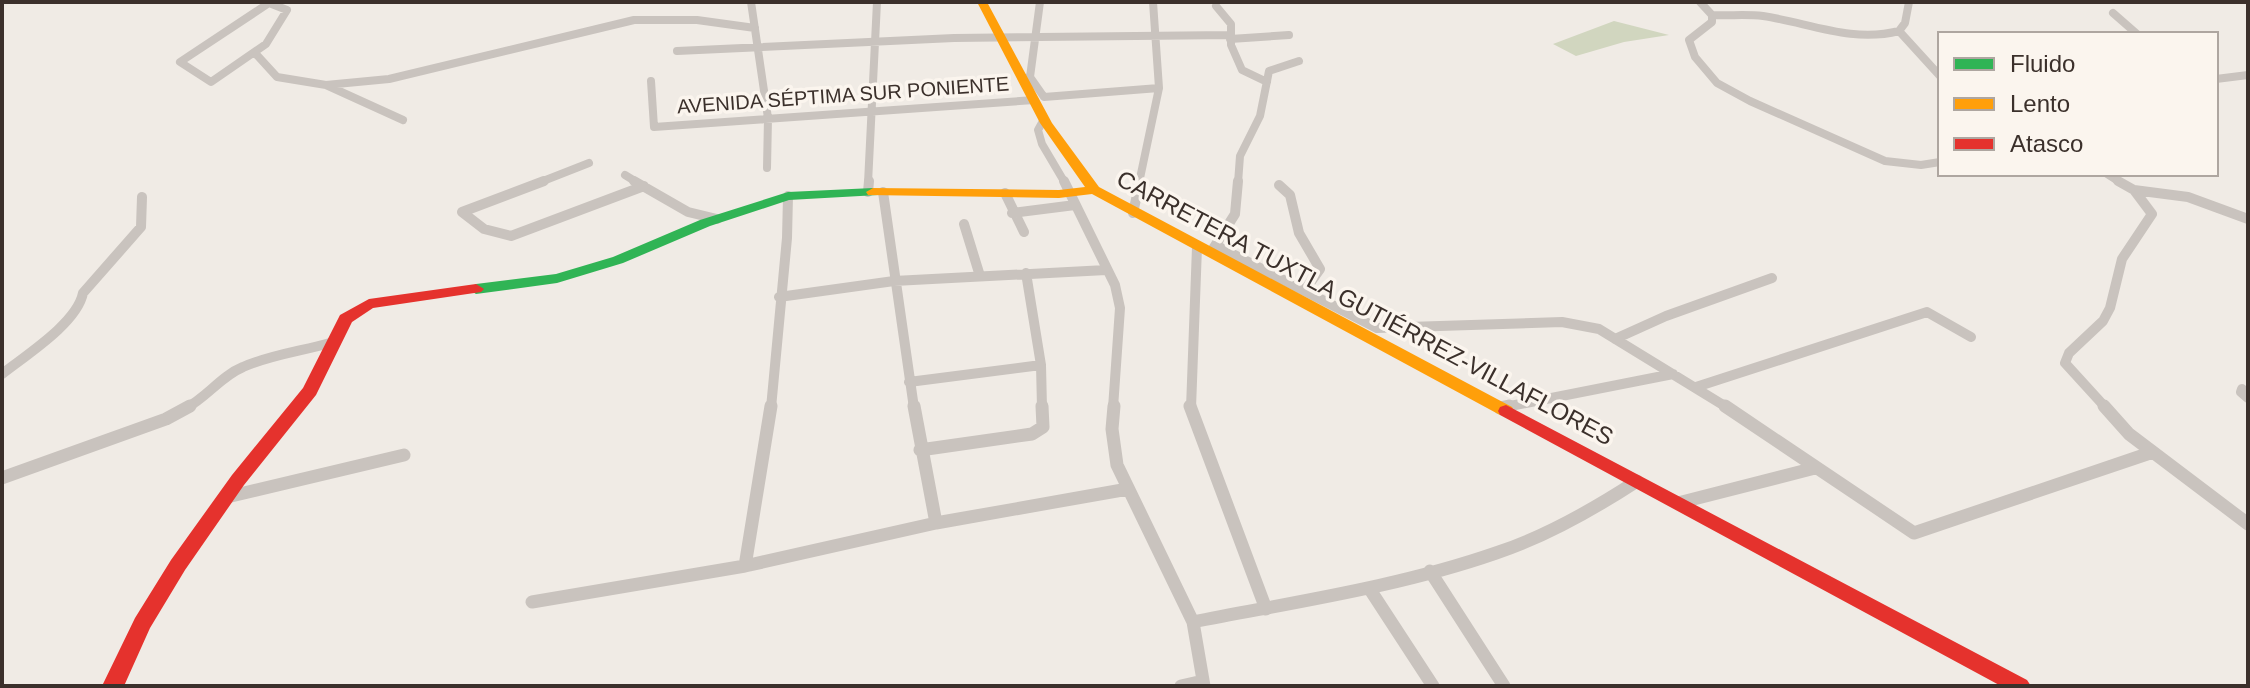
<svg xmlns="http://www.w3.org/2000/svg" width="2250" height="688" font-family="Helvetica,sans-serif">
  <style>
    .green { fill: #d1d6bf }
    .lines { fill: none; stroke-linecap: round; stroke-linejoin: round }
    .street-far2 { stroke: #c9c3be; stroke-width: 8 }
    .street-far1 { stroke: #c9c3be; stroke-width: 10 }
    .street { stroke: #c9c3be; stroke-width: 13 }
    .fast { fill: #30b455; fill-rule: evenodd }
    .slow { fill: #ff9f0a; fill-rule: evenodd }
    .jam { fill: #e5322d; fill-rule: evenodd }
    .labels { text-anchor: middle; stroke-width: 7; stroke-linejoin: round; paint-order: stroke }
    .far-street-label { font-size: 20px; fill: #3b302b; stroke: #fbf5ee }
    .street-label { font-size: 24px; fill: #3b302b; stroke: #fbf5ee }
  </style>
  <rect width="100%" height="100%" fill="#f0ebe5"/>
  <path class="green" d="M1614 21 1669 35 1624 42 1576 56 1553 44Z"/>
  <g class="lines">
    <path class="street-far2" d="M751 2 768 118 767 168
      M1700 2 1712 15
      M269 3 287 10 266 44 211 82 180 62Z
      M1216 6 1231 24V45L1242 70 1267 82
      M2113 13 2137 34
      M1712 15V22L1689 40 1695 57 1717 83 1750 101 1885 161 1921 165 1940 162
      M1712 15C1729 16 1746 14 1763 16 1809 23 1852 43 1899 31
      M1899 31 1940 76
      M1899 31 1905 23 1909 2
      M1230 39 1289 35
      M677 51 954 38 1231 35
      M255 53 277 77 326 85 403 120
      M1030 77 1044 97 1159 88
      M1026 78 1030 77 1040 2
      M2216 79 2248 75
      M651 81 654 127 1034 100
      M326 85 389 79 634 20H697L755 28
      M1043 121 1038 130 1042 144 1065 183
      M2107 174 2121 183
      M625 175 638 183
      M538 183 589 163
      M868 183 877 2
      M1139 183 1159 88 1153 2
      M1238 183 1240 156 1260 116 1269 71 1299 61"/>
    <path class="street-far1" d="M544 181 462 212 484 229 511 236 644 186
      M634 181 688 212 717 219
      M1064 181 1115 285 1120 308 1113 408
      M1279 185 1290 195 1299 233 1320 269 1305 290
      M2134 190 2188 197 2248 219
      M868 192 869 181
      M883 192 914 408
      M1005 193 1024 232
      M1012 213 1075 205
      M1133 213 1140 181
      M964 224 980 276
      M1217 246 1377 328 1562 322 1599 329 1728 408
      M1213 249 1235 214 1238 181
      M1026 273 1041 365 1042 408
      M779 297 894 281 1106 270
      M1615 339 1666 316 1772 278
      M2 374C26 355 77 323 83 293L141 227 142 197
      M909 382 1041 365
      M1696 387 1927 312 1971 337
      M2242 389 2241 392 2248 398
      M186 408C207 397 221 376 243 367 270 355 302 351 330 343
      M771 408 787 238 788 196
      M1191 408 1197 247
      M1500 408 1673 374
      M2106 408 2065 363 2069 353 2103 321 2110 308 2122 259 2152 214 2134 190 2118 181"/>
    <path class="street" d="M914 406 936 523
      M1114 406 1112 429 1117 465 1193 622 1204 686
      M1190 406 1266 609
      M1725 406 1914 533 2153 452
      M2104 406 2129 434 2248 524
      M1500 408 1509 406
      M920 450 1032 434 1043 427 1042 406
      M2 478 166 419 190 406
      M227 497 404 455
      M1678 503 1815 468
      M745 566 771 406
      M1430 571 1504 686
      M1369 588 1433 686
      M532 602 745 566 936 523 1128 489
      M1193 622C1294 602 1398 587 1496 553 1545 537 1594 509 1637 481
      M1181 686 1203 681"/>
    <path class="fast" d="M873 188 880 192 878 195 789 200 710 226 623 263 557 283 476 294 468 289 476 284 556 274 613 257 700 220 788 192Z"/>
    <path class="slow" d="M977 2H987L1052 123 1099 187 1512 407 1514 411 1512 415H1500L1092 194 1059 198 868 195 866 192 873 188 1059 190 1085 187 1040 123Z"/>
    <path class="jam" d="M476 284 484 289 481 292 373 308 352 322 316 395 244 485 185 570 150 628 124 686H102L135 618 171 560 232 475 303 388 340 315 369 299Z
      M1506 405 2027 680 2031 686H2001L1500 415 1498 411 1500 407Z"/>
  </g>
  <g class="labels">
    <g class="far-street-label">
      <text transform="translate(843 95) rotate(-4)" y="7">AVENIDA SÉPTIMA SUR PONIENTE</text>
    </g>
    <g class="street-label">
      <text transform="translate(1365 308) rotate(28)" y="8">CARRETERA TUXTLA GUTIÉRREZ-VILLAFLORES</text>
    </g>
  </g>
  <rect width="2250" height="688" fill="none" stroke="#3b302b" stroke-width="8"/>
  <rect x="1938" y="32" width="280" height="144" fill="#fbf5ee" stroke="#aea6a0" stroke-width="2"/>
  <rect x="1954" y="58" width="40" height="12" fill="#30b455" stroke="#aea6a0" stroke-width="2"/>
  <text x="2010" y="72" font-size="24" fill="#3b302b">Fluido</text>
  <rect x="1954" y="98" width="40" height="12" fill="#ff9f0a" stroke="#aea6a0" stroke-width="2"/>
  <text x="2010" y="112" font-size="24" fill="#3b302b">Lento</text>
  <rect x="1954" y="138" width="40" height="12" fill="#e5322d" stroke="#aea6a0" stroke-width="2"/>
  <text x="2010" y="152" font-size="24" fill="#3b302b">Atasco</text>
</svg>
